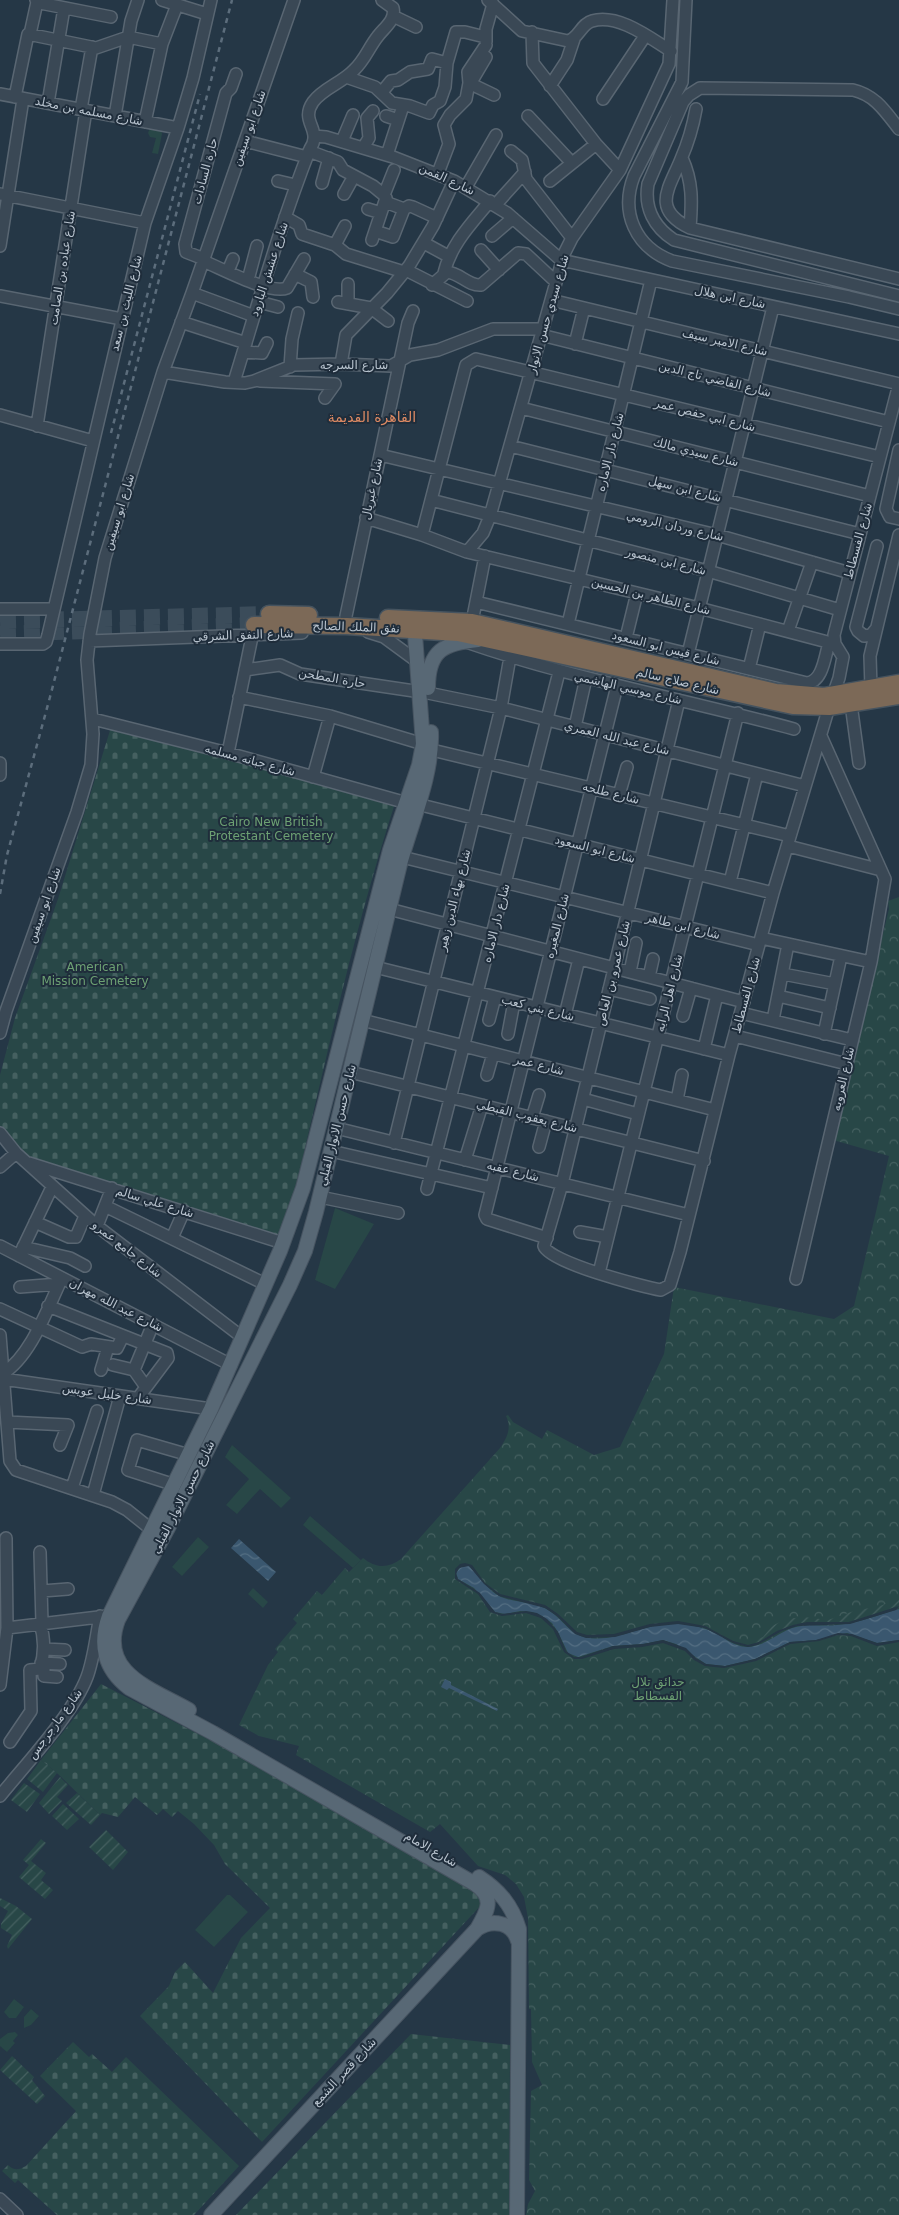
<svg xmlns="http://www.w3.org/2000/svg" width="899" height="2215" font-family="'DejaVu Sans','Noto Sans Arabic',sans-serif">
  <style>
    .grass { fill: #284747 }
    .cemetery { fill: url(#cemetery-stones) }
    .park { fill: url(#park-crowns) }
    .garden { fill: url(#garden-furrows) }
    .water { fill: url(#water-waves) }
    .pier { fill: #253746 }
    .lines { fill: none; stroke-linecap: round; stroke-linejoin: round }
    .highway-tunnel { stroke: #3b4c5a; stroke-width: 16; stroke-dasharray: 16 8; stroke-linecap: butt }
    .minor-casing { stroke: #596672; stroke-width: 14 }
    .major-casing { stroke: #475461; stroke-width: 16 }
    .highway-casing { stroke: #45535f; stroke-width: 19 }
    .minor { stroke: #3a4855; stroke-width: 11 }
    .major { stroke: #586875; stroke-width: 14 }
    .highway { stroke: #7c6957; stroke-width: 16 }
    .rail { stroke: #5c6d7c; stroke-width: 2.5; stroke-dasharray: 5 5; stroke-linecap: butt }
    .labels { text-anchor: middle; stroke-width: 4; stroke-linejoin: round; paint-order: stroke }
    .street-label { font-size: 12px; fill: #b8c3ce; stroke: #1f2d3b }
    .park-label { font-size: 12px; fill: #6da173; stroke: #1f2d3b }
    .neighbourhood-label { font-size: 14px; fill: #de8a63; stroke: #1f2d3b }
  </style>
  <defs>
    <pattern id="cemetery-stones" width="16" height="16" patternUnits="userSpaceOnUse" patternTransform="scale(1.25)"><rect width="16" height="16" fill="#284747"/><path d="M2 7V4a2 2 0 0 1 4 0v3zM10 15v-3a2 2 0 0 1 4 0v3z" fill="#456060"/></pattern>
    <pattern id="park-crowns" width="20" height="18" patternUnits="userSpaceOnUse" patternTransform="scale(1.25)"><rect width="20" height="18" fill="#284747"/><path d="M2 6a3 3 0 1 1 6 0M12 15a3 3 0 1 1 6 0" fill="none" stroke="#456060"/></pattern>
    <pattern id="garden-furrows" width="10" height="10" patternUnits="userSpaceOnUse" patternTransform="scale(1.25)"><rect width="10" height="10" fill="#284747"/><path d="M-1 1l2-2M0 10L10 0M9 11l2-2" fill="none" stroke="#456060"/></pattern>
    <pattern id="water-waves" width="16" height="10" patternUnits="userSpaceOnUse" patternTransform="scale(1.25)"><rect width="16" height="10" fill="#3a576f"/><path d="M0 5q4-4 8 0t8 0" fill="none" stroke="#546e82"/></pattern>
  </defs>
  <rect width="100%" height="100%" fill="#253746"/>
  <path class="grass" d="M150 128H161L162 134 158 154 152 153 156 138 150 137 148 133Z
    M335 1208 374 1224 335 1289 315 1280Z
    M232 1445 291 1498 281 1508 260 1489 237 1514 226 1505 249 1479 225 1457Z
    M310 1516 361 1560 353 1568 303 1525Z
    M198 1537 209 1547 182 1576 172 1567Z
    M253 1588 268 1602 263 1608 248 1594Z
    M227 1895H230L248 1912 214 1947 195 1930Z
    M14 1999 24 2007 16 2018H9L4 2012Z
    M31 2009 39 2016 31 2025 24 2028V2017Z
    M15 2032 18 2035 13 2041 15 2043 7 2052 0 2046V2039L8 2033Z"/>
  <path class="cemetery" d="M112 724 396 800C349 945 318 1095 283 1243L25 1162 0 1126V1075L15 1018 58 899Z
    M101 1684 297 1785 479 1893 483 1903 262 2142 140 2016 169 1986 175 1972 185 1962 213 1993 241 1938 270 1908 225 1864 214 1845 194 1824 178 1811 172 1817 163 1809 157 1815 135 1797 118 1817 102 1813 100 1815 57 1773 41 1760Z
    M411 2034 510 2045 509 2215H236Z
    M73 2042 89 2057 92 2054 112 2072 126 2057 239 2166 194 2215H57L18 2180 15 2183 2 2171 8 2165C14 2171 19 2170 26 2166L76 2111 40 2076Z"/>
  <path class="park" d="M899 897V2215H526L528 2204 535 2191 529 2180 531 2091 542 2085 532 2062 531 2009H529L528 1918 524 1897 516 1884 505 1875 478 1866 440 1824 430 1832 296 1755 299 1746 259 1736 239 1725 268 1665 278 1652 275 1649 297 1623 293 1619 317 1591 322 1595 345 1568 349 1572 363 1558C375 1568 388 1569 401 1559L500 1448C507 1438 512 1428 506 1416L508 1415 513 1422 542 1439 547 1430 594 1455 620 1447 664 1354 674 1287 834 1319 854 1306 889 1156 833 1140 889 909 888 901Z"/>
  <path class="garden" d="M899 1598V1605C881 1613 860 1621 840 1622 827 1623 813 1620 801 1623 782 1628 766 1642 748 1645L751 1641 763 1637 772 1626 786 1619 804 1617 828 1620 854 1611 880 1606Z
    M41 1760 57 1773 43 1792 27 1779Z
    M60 1777 68 1785 57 1797 62 1801 49 1814 39 1803Z
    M24 1783 40 1794 27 1812 11 1800Z
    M77 1793 100 1815 91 1825 66 1803Z
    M63 1804 79 1819 67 1830 52 1816Z
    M106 1830 128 1852 113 1870 89 1847Z
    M41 1839 46 1843 31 1861 46 1873 41 1880 53 1890 45 1899 19 1877 29 1865 23 1860Z
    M0 1898 16 1906 32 1919 8 1949 7 1946 12 1935 1 1928V1924L8 1911 0 1906Z
    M12 2056 34 2077 32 2080 45 2096 37 2104 0 2070Z"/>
  <path class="water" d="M239 1539 276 1572 268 1581 231 1548Z
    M462 1566H469C481 1576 486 1590 501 1597 518 1604 536 1601 551 1612 562 1619 570 1634 584 1637 613 1644 640 1625 669 1624 684 1623 699 1626 713 1632 724 1637 734 1647 747 1647 765 1647 779 1631 796 1627 810 1623 823 1627 837 1625 859 1623 878 1615 899 1609V1640L877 1643 847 1633 816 1640 790 1642 755 1659 725 1666 706 1664 676 1644 663 1640 643 1644 613 1646 578 1657 568 1653 558 1632 552 1623 542 1616 532 1612 520 1611 505 1614 495 1612 474 1588 458 1579 456 1572Z
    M445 1679 451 1682V1685L498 1709 497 1711 449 1688 447 1690 441 1687Z"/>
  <path class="pier" d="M465 1563 472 1565 485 1583 500 1594 545 1605 558 1614 577 1632 587 1635 614 1634 650 1624 678 1621 705 1626 733 1641 748 1645 759 1642 777 1631 793 1625 807 1622H849L899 1606 896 1610 850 1624 797 1626 782 1631 757 1645 748 1647 733 1643 705 1628 678 1624 650 1627 615 1637 586 1638 575 1634 557 1616 545 1608 499 1596 484 1584 469 1566 459 1568 456 1574 458 1579 480 1593 495 1612 502 1614 526 1611 537 1613 547 1619 558 1632 566 1651 574 1657H581L613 1646 643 1644 663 1640 686 1648 696 1658 706 1664 725 1666 755 1659 790 1642 816 1640 838 1633 852 1634 877 1643 899 1640V1642L877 1646 851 1636 838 1635 819 1641 790 1644 756 1661 724 1668 705 1666 694 1660 685 1651 663 1643 642 1647 614 1649 582 1659H574L564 1652 553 1629 541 1618 526 1613 502 1616 490 1612 478 1594 455 1579V1569L460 1564Z"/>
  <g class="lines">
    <path class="highway-tunnel" d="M0 621 269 614
      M0 634 254 625"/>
    <g class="minor-casing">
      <path id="minor" d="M36 0 40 3 111 17
        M162 0 207 14
        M488 0 522 31 568 41C579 38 581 24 592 21 618 13 650 38 671 51
        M686 0 682 82 634 176C620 212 635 247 672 261L849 297 899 309
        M393 16 416 27
        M532 32 533 63 596 144 620 170
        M30 34 37 2
        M486 42V29L493 4
        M346 77 375 87 392 103 410 106 429 113 433 105 440 101 445 87 447 63 456 32H465L485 37
        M473 79 486 57
        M469 83 494 95
        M550 86 567 60 574 39
        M382 92 391 81 398 80 410 72 428 69 432 59 447 63
        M0 94 178 128
        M15 97 28 34 96 48 128 37 162 44
        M603 99 645 36
        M48 103 64 8
        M81 109 92 47
        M696 109C693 126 688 143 681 159 670 187 650 209 690 228L899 279
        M115 116 131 21 138 0
        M386 116 398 120
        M528 116 571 162
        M145 122 162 44 177 5
        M899 129C885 111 875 95 853 90L700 88 689 95 683 102 648 184C644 208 654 227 674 240L899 296
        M314 136 326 137 393 157 454 181 507 213 561 260 899 334
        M245 141 307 157
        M342 141 353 115
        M363 148 369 138 367 118 373 111
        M309 151 338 162 343 170 373 186 384 195 388 203 404 209 409 206 413 207 437 218
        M511 151 522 160 526 179 572 238
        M387 155 403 106
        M682 158C693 182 692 202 690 228
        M438 173 449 144 444 125 450 115 466 99 469 83 468 72 486 45
        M278 181 295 185
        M550 181 596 144
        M322 183 329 158
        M466 187 496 135
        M0 194 145 223
        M344 194 354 176
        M384 195 394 170
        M498 202 525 172
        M368 209 381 213
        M285 217 299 225 302 234 335 245 346 254 404 272
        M375 231 393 237 404 209
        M492 236 513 218
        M372 240 386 198
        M424 243 448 256
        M335 245 345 226
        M0 246 23 99
        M481 250 499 270
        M204 259 186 252 185 244 226 93 231 88 236 74
        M203 261C221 268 270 295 287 288L304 259
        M406 270 467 301
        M228 271 233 259
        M444 273C451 244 471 224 490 201
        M295 274 311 282 313 297
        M248 280 257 246
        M348 284V304
        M432 285 447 272C460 273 468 286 481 285L518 253 526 254 556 282
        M192 293 254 316
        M0 296 122 319
        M551 300 899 384
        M259 302 278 307
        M338 302 371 308 388 321
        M181 322 246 343
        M541 335 889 422
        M575 344 584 308
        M243 352 262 353 267 343
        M341 364 346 335 387 293 409 266 433 226 454 181
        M290 367 292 339 298 313
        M163 372 225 382 245 383 254 381 294 365 341 364 391 366 410 355 438 350 493 329H542
        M260 381 335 384
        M234 382C258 304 280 225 310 149 312 146 314 141 314 138 315 126 302 118 313 102 323 88 342 83 354 70 365 60 369 47 378 36 384 28 396 20 393 8L382 0
        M325 398 335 384
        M521 408 870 496
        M0 415 93 441
        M37 426 86 110
        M510 446 860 534
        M899 450 886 509 890 517 899 519
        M380 455 717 535 850 573
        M431 500 708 571 840 610
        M366 518 422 535 467 552 699 608 835 644
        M422 535 466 365 476 359 880 457
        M467 552 483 533 490 516 564 254 572 238 620 170 669 64 673 0
        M476 602 807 683C823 682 825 655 829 643
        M0 609H54
        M346 616 408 323 413 311
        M472 622 485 556
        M568 624 651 280
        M876 629 871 635 864 636 858 631 856 627 877 546
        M788 631 812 562
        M368 632 384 637 418 662
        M626 638 637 593
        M89 641 302 633
        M466 642C573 679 684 699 794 729
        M0 644H43L46 642 48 635 145 223 178 128 193 78 211 0
        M688 654 773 307
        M749 669 760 624
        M245 670 280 665 300 674 421 692
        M871 688 870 656 899 535
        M428 693 501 708 805 786
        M833 695 839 678 843 657 835 644 834 635 899 384
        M239 697 330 716 423 744
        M679 700 562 1184 544 1246C548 1262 643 1287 661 1290L670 1285 680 1252 729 1055 773 893 829 707
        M851 704 859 763
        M93 719 228 753 407 803
        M575 727 586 678
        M432 750 790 836
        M228 753 254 627
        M0 763V775
        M313 777 330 716
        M619 795 627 767
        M417 804 773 893
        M788 846 881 870
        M402 857 759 945
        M730 882 757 774
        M389 909 744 1002
        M761 938 871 962
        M375 967 729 1055
        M630 972 636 943
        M783 974 835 984
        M649 977 653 959
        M609 989 650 999
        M778 996 830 1008
        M741 1013 852 1040
        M565 1015 579 959
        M683 1016 691 988
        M362 1020 715 1110
        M489 1020 495 997
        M773 1020 788 944
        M0 1033 6 1011 77 812 91 765 93 734 87 660 90 634 105 558 163 372 192 293 294 0
        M508 1034 514 1002
        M824 1034 841 956
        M735 1036 847 1064
        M704 1049 717 995
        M350 1072 704 1161
        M487 1075 493 1054
        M583 1099 638 1114
        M677 1100 682 1075
        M532 1118 539 1095
        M336 1128 689 1215
        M0 1133 16 1153 97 1226 242 1337
        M394 1143 501 708 510 657
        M539 1147 546 1121
        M331 1151 492 1188
        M465 1160 482 1105
        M29 1163 283 1243
        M0 1167 16 1153
        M427 1189 559 672
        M320 1197 398 1213
        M105 1206 265 1284
        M35 1222 69 1237H76L85 1216
        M97 1226 112 1188
        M580 1232 608 1237
        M172 1238 184 1211
        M547 1238 487 1219 485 1215 617 686
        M0 1246 231 1365
        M23 1247 70 1258 85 1266
        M19 1256 52 1187
        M599 1273 738 713
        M796 1279 871 962 885 879 821 736
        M20 1287 59 1284
        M48 1306 167 1353 168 1358 138 1398
        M0 1309 82 1347 91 1344 117 1348 123 1336
        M0 1335 10 1461 16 1470 112 1502 127 1510 152 1530
        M113 1365 134 1370 146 1387
        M101 1370 108 1347
        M134 1370 153 1324
        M2 1374C31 1357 48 1307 62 1278
        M3 1379 211 1409
        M7 1422 68 1425 60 1445
        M175 1485 128 1470 137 1440 189 1455
        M72 1488 97 1411
        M93 1495 120 1396
        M40 1552 42 1623
        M42 1591 68 1589
        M7 1628 107 1616
        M44 1649 65 1650
        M41 1663 60 1664
        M40 1667 44 1668V1676L57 1677
        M0 1685 7 1628 6 1538
        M10 1742 31 1711 30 1670 40 1669C45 1653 45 1639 40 1623
        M0 1796C26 1764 73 1714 87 1677 94 1658 96 1636 100 1616
        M0 2199 17 2215"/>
    </g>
    <g class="major-casing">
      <path id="major" d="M428 688C428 650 444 643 478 640
        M189 1710C152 1689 98 1673 118 1620L168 1528 290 1285 305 1251 316 1212C344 1097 371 982 399 868 410 825 433 776 431 732
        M479 1877C499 1890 512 1905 519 1929L517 2215
        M477 1929C493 1918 513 1923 518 1941
        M211 2215 477 1929C488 1910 495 1898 475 1884L213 1733 129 1688C104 1669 99 1644 109 1616L211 1409 280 1251 303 1188 390 850 419 765 423 744 414 621"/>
    </g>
    <g class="highway-casing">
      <path id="highway" d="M269 614 309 615
        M388 618 472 622 776 692 824 696 899 683
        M254 625 347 626 458 633 793 706 829 707 899 696"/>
    </g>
    <use href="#minor" class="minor"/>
    <use href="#major" class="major"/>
    <use href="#highway" class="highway"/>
    <path class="rail" d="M111 433 200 94
      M0 894 7 855 50 697 232 0"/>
  </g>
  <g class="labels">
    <g class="street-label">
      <text transform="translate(89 111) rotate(11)" y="4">شارع مسلمه بن مخلد</text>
      <text transform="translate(249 128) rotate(-71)" y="4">شارع ابو سيفين</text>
      <text transform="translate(205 171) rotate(-75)" y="4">حارة السادات</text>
      <text transform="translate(447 179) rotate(25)" y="4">شارع القمن</text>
      <text transform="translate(62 268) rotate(-81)" y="4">شارع عباده بن الصامت</text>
      <text transform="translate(269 269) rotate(-72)" y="4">شارع عشش البارود</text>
      <text transform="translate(730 297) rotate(12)" y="4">شارع ابن هلال</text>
      <text transform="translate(126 303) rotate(-76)" y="4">شارع الليث بن سعد</text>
      <text transform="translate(548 314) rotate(-74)" y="4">شارع سيدي حسن الانوار</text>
      <text transform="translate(725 342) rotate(13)" y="4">شارع الامير سيف</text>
      <text x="354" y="369">شارع السرجه</text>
      <text transform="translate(715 379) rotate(14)" y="4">شارع القاضي تاج الدين</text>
      <text transform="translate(705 415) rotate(14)" y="4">شارع ابي حفص عمر</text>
      <text transform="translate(610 452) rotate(-76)" y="4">شارع دار الاماره</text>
      <text transform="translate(696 452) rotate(14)" y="4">شارع سيدي مالك</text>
      <text transform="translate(372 489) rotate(-78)" y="4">شارع غبريال</text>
      <text transform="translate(685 489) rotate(14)" y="4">شارع ابن سهل</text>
      <text transform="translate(119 512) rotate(-73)" y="4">شارع ابو سيفين</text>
      <text transform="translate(675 526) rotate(13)" y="4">شارع وردان الرومي</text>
      <text transform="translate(858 541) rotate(-75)" y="4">شارع الفسطاط</text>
      <text transform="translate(666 561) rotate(14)" y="4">شارع ابن منصور</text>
      <text transform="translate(651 596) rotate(14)" y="4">شارع الطاهر بن الحسين</text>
      <text transform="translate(356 627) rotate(2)" y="4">نفق الملك الصالح</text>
      <text transform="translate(243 635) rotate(-2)" y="4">شارع النفق الشرقي</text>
      <text transform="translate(666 648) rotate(14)" y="4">شارع قيس ابو السعود</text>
      <text transform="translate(332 678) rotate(10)" y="4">حارة المطحن</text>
      <text transform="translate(678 681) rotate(13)" y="4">شارع صلاح سالم</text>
      <text transform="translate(628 688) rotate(13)" y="4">شارع موسي الهاشمي</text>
      <text transform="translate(617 738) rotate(14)" y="4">شارع عبد الله العمري</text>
      <text transform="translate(250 760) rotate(15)" y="4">شارع جبانه مسلمه</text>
      <text transform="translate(611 793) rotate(14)" y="4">شارع طلحه</text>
      <text transform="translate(595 849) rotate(14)" y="4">شارع ابو السعود</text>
      <text transform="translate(454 900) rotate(-76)" y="4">شارع بهاء الدين زهير</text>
      <text transform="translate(44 905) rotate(-71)" y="4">شارع ابو سيفين</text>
      <text transform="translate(496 923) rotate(-76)" y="4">شارع دار الاماره</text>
      <text transform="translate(557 926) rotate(-76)" y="4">شارع المغيره</text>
      <text transform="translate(683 926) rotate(14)" y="4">شارع ابن طاهر</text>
      <text transform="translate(613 973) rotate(-76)" y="4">شارع عمرو بن العاص</text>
      <text transform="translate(669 993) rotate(-76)" y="4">شارع اهل الرايه</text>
      <text transform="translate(746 995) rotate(-75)" y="4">شارع الفسطاط</text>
      <text transform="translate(538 1008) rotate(14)" y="4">شارع بني كعب</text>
      <text transform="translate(539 1065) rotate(14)" y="4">شارع عمر</text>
      <text transform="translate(843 1079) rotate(-77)" y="4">شارع العروبه</text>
      <text transform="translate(527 1116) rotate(14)" y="4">شارع يعقوب القبطي</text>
      <text transform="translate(337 1125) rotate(-76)" y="4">شارع حسن الانوار القبلي</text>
      <text transform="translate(513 1171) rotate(14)" y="4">شارع عقبه</text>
      <text transform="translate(155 1202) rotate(17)" y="4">شارع علي سالم</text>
      <text transform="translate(127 1249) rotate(38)" y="4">شارع جامع عمرو</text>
      <text transform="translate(116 1305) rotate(27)" y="4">شارع عبد الله مهران</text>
      <text transform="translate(107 1394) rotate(8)" y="4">شارع خليل عويس</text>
      <text transform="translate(183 1497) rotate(-63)" y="4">شارع حسن الانوار القبلي</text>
      <text transform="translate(55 1724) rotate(-54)" y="4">شارع مارجرجس</text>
      <text transform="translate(431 1849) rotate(30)" y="4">شارع الامام</text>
      <text transform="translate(344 2072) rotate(-47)" y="4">شارع قصر الشمع</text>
    </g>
    <g class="park-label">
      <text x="271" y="826">Cairo New British<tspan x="271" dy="14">Protestant Cemetery</tspan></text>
      <text x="95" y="971">American<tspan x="95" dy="14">Mission Cemetery</tspan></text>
      <text x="658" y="1686">حدائق تلال<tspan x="658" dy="14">الفسطاط</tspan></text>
    </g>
    <g class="neighbourhood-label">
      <text x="372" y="422">القاهرة القديمة</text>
    </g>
  </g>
</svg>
